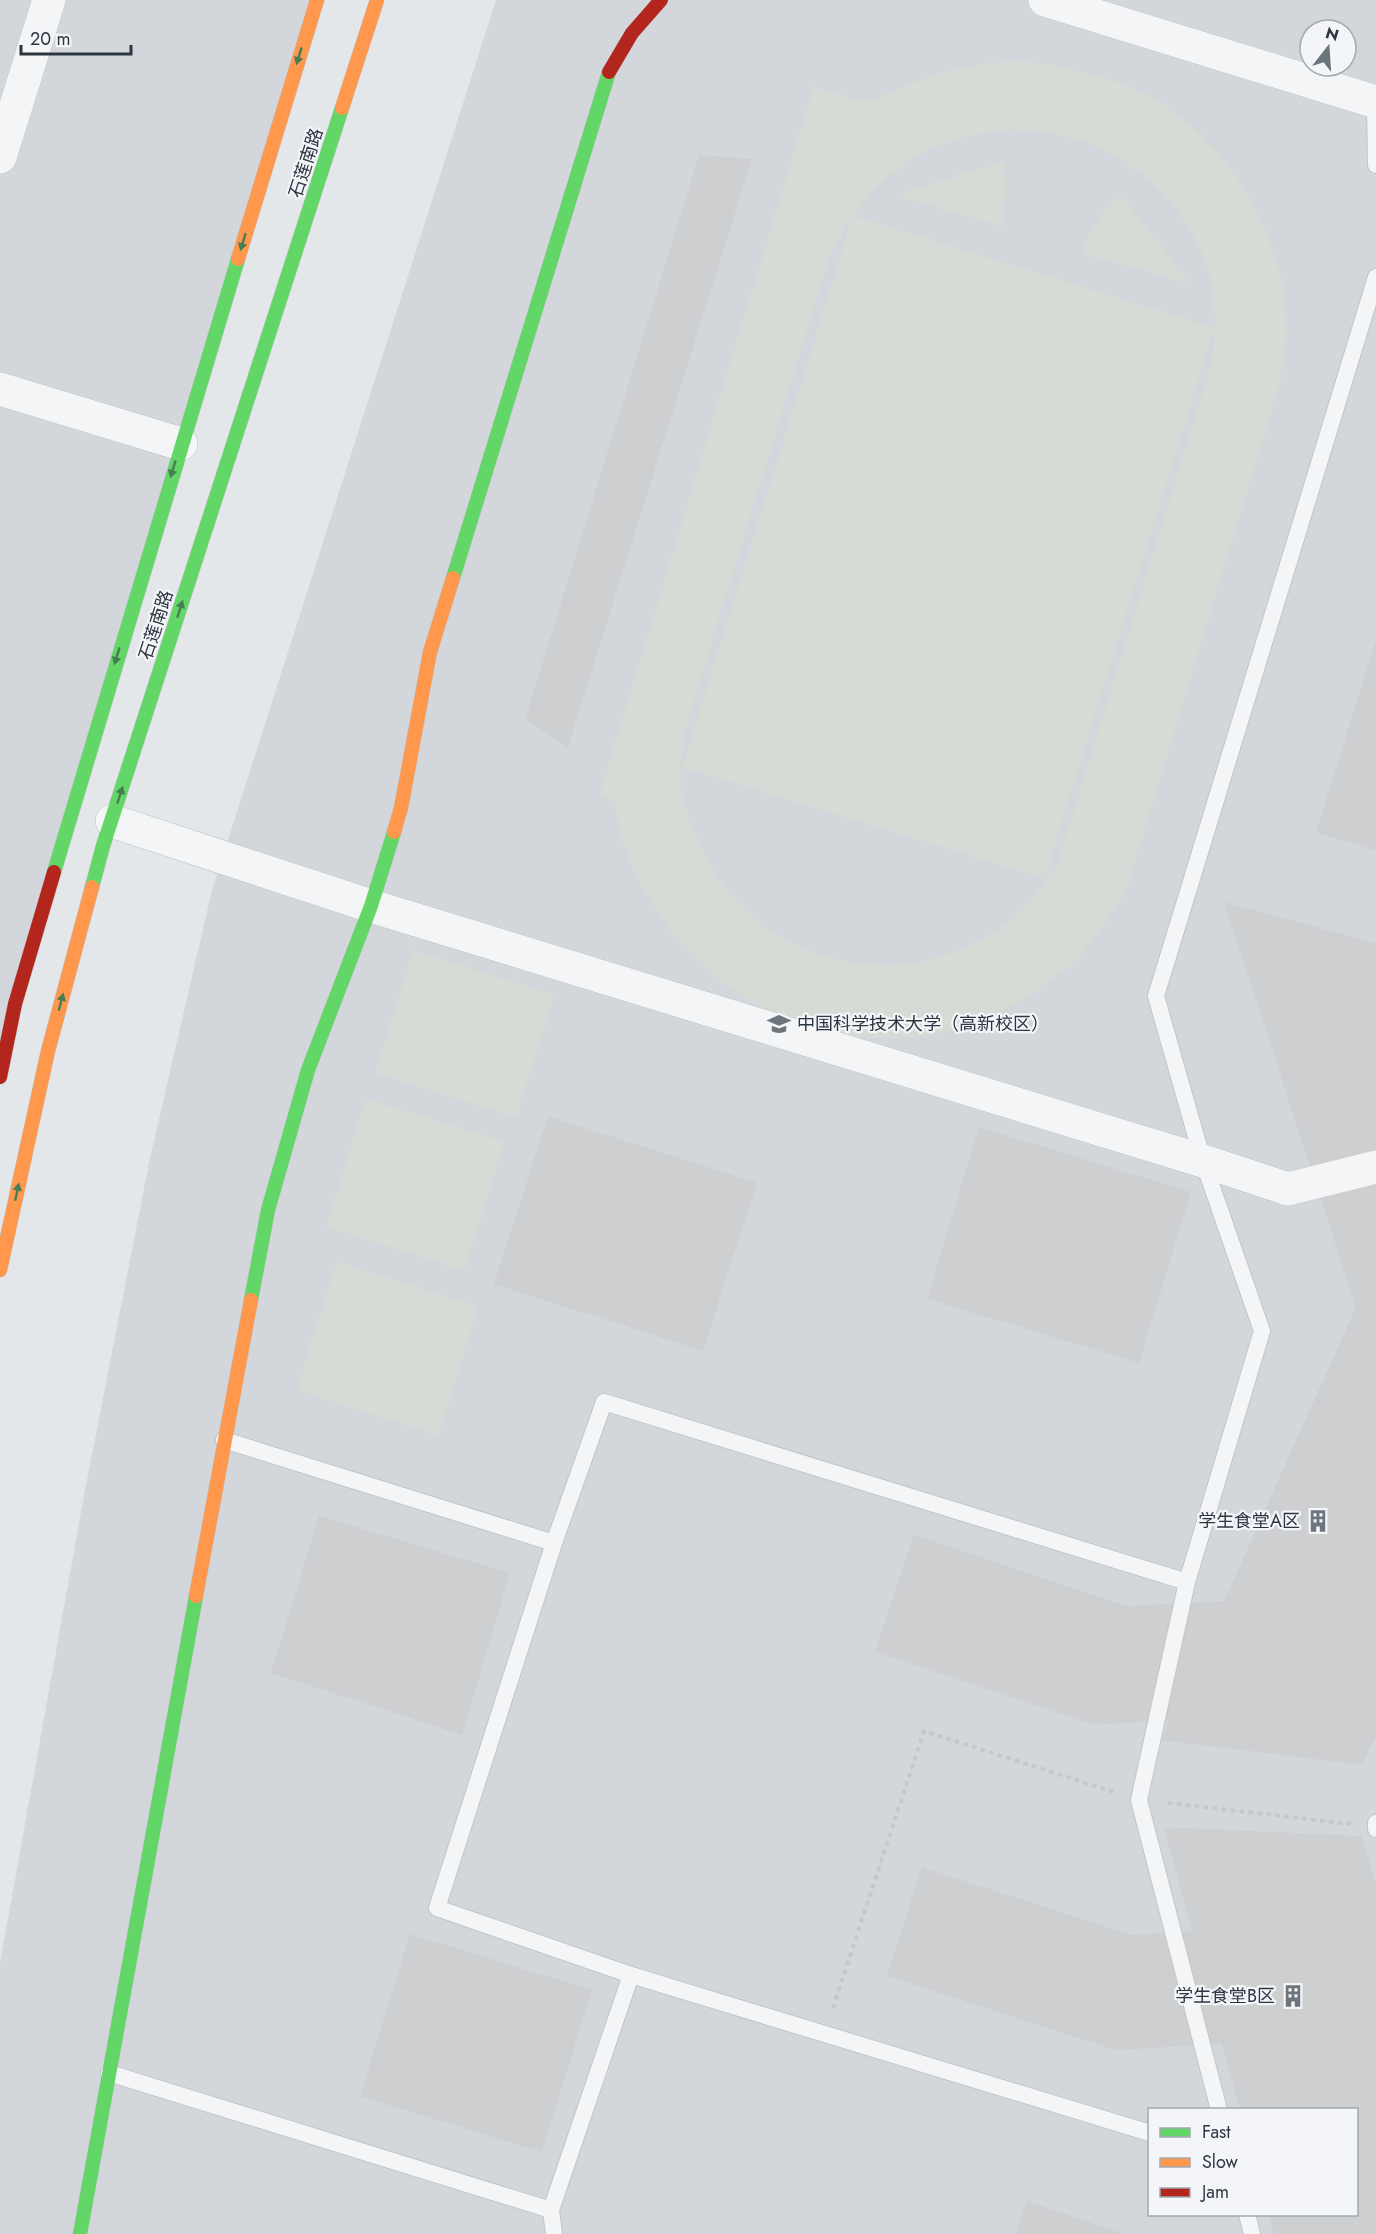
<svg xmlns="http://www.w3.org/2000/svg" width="1376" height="2234" font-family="Jost,'Noto Sans SC',sans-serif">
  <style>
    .built { fill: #d3d7dc; fill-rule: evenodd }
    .green { fill: #d6dcd5; fill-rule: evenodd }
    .building { fill: #cdcfd1 }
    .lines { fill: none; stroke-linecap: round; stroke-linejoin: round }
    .lane-casing { stroke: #c2c5c7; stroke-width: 18 }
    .street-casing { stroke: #c2c5c7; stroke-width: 34 }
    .fast-casing { stroke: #c2c5c7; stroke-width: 15 }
    .slow-casing { stroke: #c2c5c7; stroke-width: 15 }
    .jam-casing { stroke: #c2c5c7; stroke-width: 15 }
    .path { stroke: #c5c7c9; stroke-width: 4; stroke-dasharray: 4.5 4.5; stroke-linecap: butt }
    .lane { stroke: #f4f5f6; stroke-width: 16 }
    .street { stroke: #f4f5f6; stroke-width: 33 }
    .fast { stroke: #63d668; stroke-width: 14 }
    .slow { stroke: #ff974d; stroke-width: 14 }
    .jam { stroke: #b3261e; stroke-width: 14 }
    .oneway { fill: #457e53 }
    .labels { text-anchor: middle; stroke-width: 4.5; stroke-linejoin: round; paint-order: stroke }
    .street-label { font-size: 18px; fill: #2c3641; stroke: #f3f5f8 }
    .poi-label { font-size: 18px; fill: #2c3641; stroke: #f3f5f8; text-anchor: end }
  </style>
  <rect width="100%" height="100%" fill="#e4e7e9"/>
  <path class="built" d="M0 0H317L0 1077Z
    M496 0H1376V2234H0V1963L85 1490 150 1158 212 890ZM1310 30H1346V66H1310ZM1150 2110H1356V2214H1150Z"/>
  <path class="green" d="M1019 61C1063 66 1106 75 1146 95 1228 137 1290 244 1286 336 1286 351 1282 366 1280 381L1129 880C1113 914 1089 949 1059 974 1021 1005 969 1029 920 1037 906 1039 890 1038 875 1038 866 1037 856 1038 848 1036 838 1034 827 1030 817 1027 753 1008 711 981 670 927 641 890 620 848 615 800L600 795 814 87 866 103 936 74 984 64ZM1012 129C1032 131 1052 132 1071 137 1135 156 1194 210 1210 277 1217 306 1216 334 1212 363L1058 863C977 1005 769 998 701 848 692 828 682 805 681 783 680 765 682 747 685 729L830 254C871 174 922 138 1012 129Z
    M1002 162 1006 189 1001 226 897 195Z
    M1121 196 1189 283 1083 253C1091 227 1102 215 1121 196Z
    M853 216 1214 328 1044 878 683 767Z
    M413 951 554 995 516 1117 376 1073Z
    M366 1099 504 1142 464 1270 327 1227Z
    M337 1262 478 1307 438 1435 297 1390Z"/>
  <path class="building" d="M699 155 752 159 568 747 525 720Z
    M1375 643H1376V851L1316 832Z
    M1224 902 1376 943V1736L1362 1765 1161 1740 1170 1720 1093 1725 875 1652 914 1535 1126 1606 1224 1601 1356 1307Z
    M548 1116 757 1183 703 1351 494 1284Z
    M979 1127 1191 1192 1139 1363 927 1299Z
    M319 1516 510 1573 462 1735 271 1673Z
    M1164 1827 1361 1836 1376 1883V2234H1274L1268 2214H1356V2110H1240L1222 2044 1116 2050 887 1976 922 1867 1131 1935 1192 1931Z
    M410 1934 592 1990 542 2152 360 2096Z
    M1027 2201 1124 2234H1016Z"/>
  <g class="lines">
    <g class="lane-casing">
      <path id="lane" d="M1375 101 1376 165
        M224 1440 554 1543
        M1376 1823V1829
        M631 1975 1150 2133
        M109 2073 551 2210
        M1219 2110 1139 1800 1187 1582 1262 1331 1203 1161 1156 996 1376 277
        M1247 2214 1252 2234
        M554 2234 551 2210 631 1975 437 1908 554 1543 604 1402 1187 1582"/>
    </g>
    <g class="street-casing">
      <path id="street" d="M1045 0 1376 102
        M0 157 49 0
        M0 389 181 444
        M112 821 371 906 1203 1161 1288 1189 1376 1167"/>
    </g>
    <g class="fast-casing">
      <path id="fast" d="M453 578 609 72
        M54 872 238 259
        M92 887 103 846 342 108
        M251 1300 268 1210 308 1070 371 906 394 832
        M80 2234 196 1596"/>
    </g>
    <g class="slow-casing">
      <path id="slow" d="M342 108 377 0
        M238 259 317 0
        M394 832 401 808 430 652 453 578
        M0 1270 48 1051 92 887
        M196 1596 251 1300"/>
    </g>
    <g class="jam-casing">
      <path id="jam" d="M609 72 632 33 661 0
        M0 1077 15 1004 54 872"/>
    </g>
    <path class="path" d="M1168 1803 1351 1824
      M833 2008 924 1731 1114 1792"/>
    <use href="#lane" class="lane"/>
    <use href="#street" class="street"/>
    <use href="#fast" class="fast"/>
    <use href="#slow" class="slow"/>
    <use href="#jam" class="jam"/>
  </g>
  <defs><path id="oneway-solid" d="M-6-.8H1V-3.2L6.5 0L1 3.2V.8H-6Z" transform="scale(1.5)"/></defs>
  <g class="oneway">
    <use href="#oneway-solid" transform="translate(299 56) rotate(107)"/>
    <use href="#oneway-solid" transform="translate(243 242) rotate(107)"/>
    <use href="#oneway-solid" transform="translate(173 469) rotate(107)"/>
    <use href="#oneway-solid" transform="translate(180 609) rotate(-72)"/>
    <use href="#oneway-solid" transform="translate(117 656) rotate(107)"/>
    <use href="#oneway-solid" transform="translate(120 795) rotate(-72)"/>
    <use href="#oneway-solid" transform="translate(61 1002) rotate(-75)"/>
    <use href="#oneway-solid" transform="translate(17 1192) rotate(-78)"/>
  </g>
  <defs>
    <g id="university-bare" transform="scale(1.8)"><path d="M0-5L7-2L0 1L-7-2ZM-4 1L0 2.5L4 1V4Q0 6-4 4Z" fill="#6c747c" stroke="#f3f5f8" stroke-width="2.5" paint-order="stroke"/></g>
    <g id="building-bare" transform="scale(1.8)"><path d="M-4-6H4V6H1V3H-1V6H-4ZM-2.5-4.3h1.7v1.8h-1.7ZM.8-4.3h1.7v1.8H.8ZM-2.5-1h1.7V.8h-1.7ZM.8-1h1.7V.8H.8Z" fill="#6c747c" stroke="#f3f5f8" stroke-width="2.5" paint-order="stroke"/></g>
  </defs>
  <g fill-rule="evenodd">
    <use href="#university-bare" x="779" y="1024"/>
    <use href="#building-bare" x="1318" y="1521"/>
    <use href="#building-bare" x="1293" y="1996"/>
  </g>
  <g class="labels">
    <g class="street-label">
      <text transform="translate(306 163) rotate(-72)" y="6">石莲南路</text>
      <text transform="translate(156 625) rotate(-72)" y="6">石莲南路</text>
    </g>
    <g class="poi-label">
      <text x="797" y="1030" text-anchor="start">中国科学技术大学（高新校区）</text>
      <text x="1300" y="1527">学生食堂A区</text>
      <text x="1275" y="2002">学生食堂B区</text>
    </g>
  </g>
  <rect x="1148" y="2108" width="210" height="108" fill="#f3f5f8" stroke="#a3a9af" stroke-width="1.5"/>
  <rect x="1160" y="2128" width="30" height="9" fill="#63d668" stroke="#a3a9af" stroke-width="1.5"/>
  <text x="1202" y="2138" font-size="18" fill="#2c3641">Fast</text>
  <rect x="1160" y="2158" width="30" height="9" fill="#ff974d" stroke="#a3a9af" stroke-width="1.5"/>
  <text x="1202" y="2168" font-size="18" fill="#2c3641">Slow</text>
  <rect x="1160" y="2188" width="30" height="9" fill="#b3261e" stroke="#a3a9af" stroke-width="1.5"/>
  <text x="1202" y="2198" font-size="18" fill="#2c3641">Jam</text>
  <g transform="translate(1328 48) rotate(17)"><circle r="28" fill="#f3f5f8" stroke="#a3a9af" stroke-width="1.5"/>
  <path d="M0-4.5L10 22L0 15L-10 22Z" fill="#6c747c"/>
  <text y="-9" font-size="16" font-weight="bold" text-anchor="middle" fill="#2c3641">N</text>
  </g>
  <path d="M21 45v9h110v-9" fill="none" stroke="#2c3641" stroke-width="3"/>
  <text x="30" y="45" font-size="18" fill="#2c3641" stroke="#f3f5f8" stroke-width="4.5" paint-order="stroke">20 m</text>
</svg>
